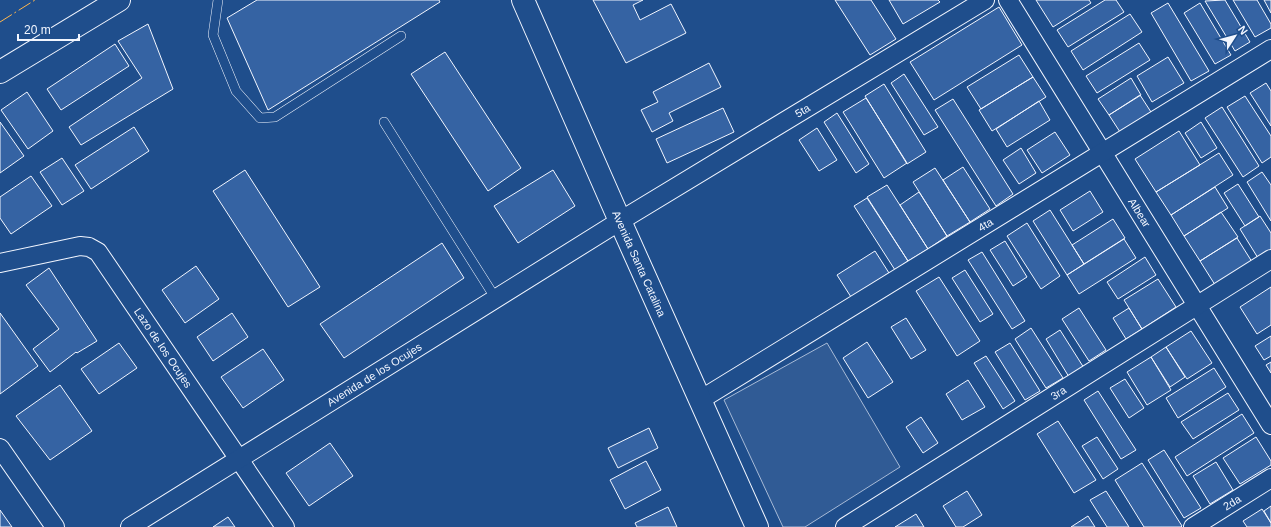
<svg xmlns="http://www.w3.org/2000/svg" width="1271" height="527" font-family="Arial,sans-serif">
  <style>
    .built { fill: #305b95; stroke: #a8bbd7 }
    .building { fill: #3563a3; stroke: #f2f6ff }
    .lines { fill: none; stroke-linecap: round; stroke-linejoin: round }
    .lane-casing { stroke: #f2f6ff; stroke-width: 10 }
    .street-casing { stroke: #f2f6ff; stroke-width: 20 }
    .secondary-casing { stroke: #f2f6ff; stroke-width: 24 }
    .primary-casing { stroke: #f2f6ff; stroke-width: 24 }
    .lane { stroke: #1f4e8c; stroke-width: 9 }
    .street { stroke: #1f4e8c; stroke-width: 18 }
    .secondary { stroke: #1f4e8c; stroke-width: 22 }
    .primary { stroke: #1f4e8c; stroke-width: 22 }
    .power { stroke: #ffb74d; stroke-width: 1; stroke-dasharray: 14 3 2 3; stroke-linecap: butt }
    .labels { text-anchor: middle; stroke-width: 3; stroke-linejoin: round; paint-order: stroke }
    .street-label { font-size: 11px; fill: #f2f6ff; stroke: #1f4e8c }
  </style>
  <rect width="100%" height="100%" fill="#1f4e8c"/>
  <path class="built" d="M827 343 900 467 805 527H783L724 400Z"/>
  <path class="building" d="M257 0H439L440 2 268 110 227 18Z
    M593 0H643L633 5 640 20 671 4 686 33 626 63Z
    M835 0H871L896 39 870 55Z
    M889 0H938L940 2 903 24Z
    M1036 0H1089L1091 3 1053 27Z
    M1105 0H1116L1124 12 1068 47 1057 30Z
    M1225 0 1250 42 1235 51 1205 1Z
    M1233 0H1257L1271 24V28L1255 37Z
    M1264 0H1271V13Z
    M1168 3 1209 71 1191 81 1151 13Z
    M1200 3 1231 55 1215 64 1184 13Z
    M999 7 1022 45 934 100 910 62Z
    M1130 14 1142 32 1083 70 1071 51Z
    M148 24 173 89 81 145 69 127 142 78 118 41Z
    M1139 43 1150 60 1097 93 1086 76Z
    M115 44 129 66 61 110 47 89Z
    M445 52 521 168 488 191 411 74Z
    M1019 55 1033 77 981 109 967 87Z
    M1168 57 1184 83 1152 102 1137 76Z
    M709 63 721 87 669 113 673 121 652 132 641 110 658 102 653 92Z
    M904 74 938 127 924 135 891 83Z
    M1033 77 1046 97 992 131 979 110Z
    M1131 78 1141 95 1109 115 1098 99Z
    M1266 83 1271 91V126L1250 93Z
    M884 84 926 152 907 164 865 96Z
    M27 92 53 131 28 149 1 110Z
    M1140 95 1151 112 1120 132 1109 115Z
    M1245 96 1271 136V157L1262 163 1227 107Z
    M866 98 907 163 884 178 843 112Z
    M953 99 1013 194 996 206 935 110Z
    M1039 101 1050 120 1007 147 996 129Z
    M1222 107 1259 166 1243 177 1205 118Z
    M723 108 734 132 667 163 656 139Z
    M837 113 869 164 856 173 824 122Z
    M0 122 24 156 0 173Z
    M1201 122 1217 148 1201 158 1185 133Z
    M134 127 149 151 91 189 75 165Z
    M817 128 837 160 819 171 799 140Z
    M1179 131 1200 165 1156 192 1135 159Z
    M1055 132 1070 155 1042 173 1027 150Z
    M1021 148 1036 173 1019 184 1003 160Z
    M1219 153 1233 175 1171 215 1156 192Z
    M62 158 84 191 62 205 40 172Z
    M963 167 990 209 970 222 943 180Z
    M935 168 970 222 947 236 913 182Z
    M245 170 320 287 288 307 213 191Z
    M553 170 575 206 518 243 494 206Z
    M1262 172 1271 185V221L1247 182Z
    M31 176 52 206 11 234 0 218V197Z
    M1238 184 1259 217 1245 226 1224 193Z
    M887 185 928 249 908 261 867 197Z
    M1215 187 1228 208 1184 236 1171 215Z
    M1090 191 1103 212 1073 231 1060 210Z
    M919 192 947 236 928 249 900 205Z
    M867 198 908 261 895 270 854 206Z
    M1050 210 1084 264 1067 275 1033 221Z
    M1221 212 1238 237 1200 261 1184 236Z
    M1260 216 1271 233V250L1258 258 1240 229Z
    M1113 219 1125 238 1084 264 1072 245Z
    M1027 223 1060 276 1041 289 1007 236Z
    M1237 238 1254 265 1217 288 1200 261Z
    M1124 239 1136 258 1079 294 1067 275Z
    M1005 241 1027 277 1013 286 990 250Z
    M442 243 464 278 344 358 320 324Z
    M875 251 889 273 851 297 837 275Z
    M982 252 1025 321 1012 329 968 260Z
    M1145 257 1156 275 1118 299 1107 282Z
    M196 266 219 299 185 323 162 290Z
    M49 268 97 341 77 353 76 352 50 372 33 349 59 329 26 285Z
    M965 270 993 314 980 322 952 278Z
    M939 277 980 341 957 356 916 291Z
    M1158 279 1176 307 1142 329 1124 300Z
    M1271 287V325L1257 334 1240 307Z
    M1079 308 1106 350 1089 361 1062 319Z
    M1129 308 1142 329 1126 339 1113 318Z
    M0 313 38 366 0 394Z
    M232 313 248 337 213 361 197 337Z
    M906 318 926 350 911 359 891 327Z
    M1031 328 1063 378 1046 388 1015 339Z
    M1060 330 1084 368 1069 377 1046 339Z
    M1191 331 1212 363 1187 379 1166 347Z
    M1271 336V356L1264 360 1255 346Z
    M867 342 893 382 868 398 843 358Z
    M119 343 137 368 99 394 81 369Z
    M1010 343 1040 391 1025 400 995 352Z
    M1166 347 1185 377 1170 387 1151 357Z
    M263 349 284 380 243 408 221 377Z
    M986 356 1015 401 1003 409 974 363Z
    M1151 357 1171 390 1147 405 1127 372Z
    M1271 362V373L1266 365Z
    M1214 368 1226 387 1178 418 1166 398Z
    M1125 379 1144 408 1129 418 1110 388Z
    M968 380 985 407 962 420 946 394Z
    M60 385 92 431 50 460 16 416Z
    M1098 391 1136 450 1121 459 1084 400Z
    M1228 393 1239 410 1193 439 1181 422Z
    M1242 414 1254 433 1187 476 1175 457Z
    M921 417 938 443 923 453 906 427Z
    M1058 421 1096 480 1074 493 1037 434Z
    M649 428 658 448 618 468 608 448Z
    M1097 437 1118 469 1103 479 1082 446Z
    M1256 437 1271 461V465L1240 484 1223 458Z
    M330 443 353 476 309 506 286 473Z
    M1164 450 1201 508 1184 518 1148 460Z
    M646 461 661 490 625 509 610 480Z
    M1216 462 1233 490 1210 504 1193 476Z
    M1142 463 1182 526 1181 527H1144L1115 480Z
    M967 491 982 515 963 527H956L943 506Z
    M1106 491 1129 527H1107L1090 500Z
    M1271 506V523L1264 511Z
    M668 507 677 527H637L635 523Z
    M1262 509 1271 523V527H1247L1243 521Z
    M0 510 12 527H0Z
    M916 514 924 527H895Z
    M1088 516 1095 527H1071Z
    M228 517 235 527H213Z"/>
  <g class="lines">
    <g class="lane-casing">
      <path id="lane" d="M218 0 213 35 236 91 260 118 275 117 401 36
        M384 122 496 299"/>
    </g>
    <g class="street-casing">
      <g id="street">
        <path id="s1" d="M1008 0 1271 425"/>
        <path id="s2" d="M0 263 80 246 89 247 98 252 285 527"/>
        <path id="s3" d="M700 400 1271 49"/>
        <path d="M0 448 55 527"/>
        <path id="s4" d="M130 527 620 221 985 0"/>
        <path id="s5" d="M845 527 1271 259"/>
        <path id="s6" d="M1193 527 1271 478"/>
      </g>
    </g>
    <g class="secondary-casing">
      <path id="secondary" d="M0 72 119 0"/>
    </g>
    <g class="primary-casing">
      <g id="primary">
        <path id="s7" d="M523 0 620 221 757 527"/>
      </g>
    </g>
    <use href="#lane" class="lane"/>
    <use href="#street" class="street"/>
    <use href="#secondary" class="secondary"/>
    <use href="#primary" class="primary"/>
    <path class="power" d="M0 22 35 0"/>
  </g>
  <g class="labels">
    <g class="street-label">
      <text dy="4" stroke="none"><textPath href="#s4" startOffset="791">5ta</textPath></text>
      <text dy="4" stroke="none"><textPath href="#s1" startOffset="250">Albear</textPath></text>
      <text dy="4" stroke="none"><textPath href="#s3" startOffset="335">4ta</textPath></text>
      <text dy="4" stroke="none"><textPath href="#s7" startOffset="288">Avenida Santa Catalina</textPath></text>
      <text dy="4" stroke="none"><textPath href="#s2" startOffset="217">Lazo de los Ocujes</textPath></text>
      <text dy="4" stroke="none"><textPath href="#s4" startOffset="288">Avenida de los Ocujes</textPath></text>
      <text dy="4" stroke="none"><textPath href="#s5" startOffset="252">3ra</textPath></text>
      <text dy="4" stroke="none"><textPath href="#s6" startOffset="46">2da</textPath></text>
    </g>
  </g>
  <g transform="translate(1235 36) rotate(54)" stroke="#1f4e8c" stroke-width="3" paint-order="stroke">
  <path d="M0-3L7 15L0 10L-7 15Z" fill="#f2f6ff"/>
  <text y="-6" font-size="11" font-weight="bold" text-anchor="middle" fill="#f2f6ff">N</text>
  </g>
  <path d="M18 34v6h61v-6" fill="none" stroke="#f2f6ff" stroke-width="2"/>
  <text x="24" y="34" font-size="12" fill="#f2f6ff" stroke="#1f4e8c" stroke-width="3" paint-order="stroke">20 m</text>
</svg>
